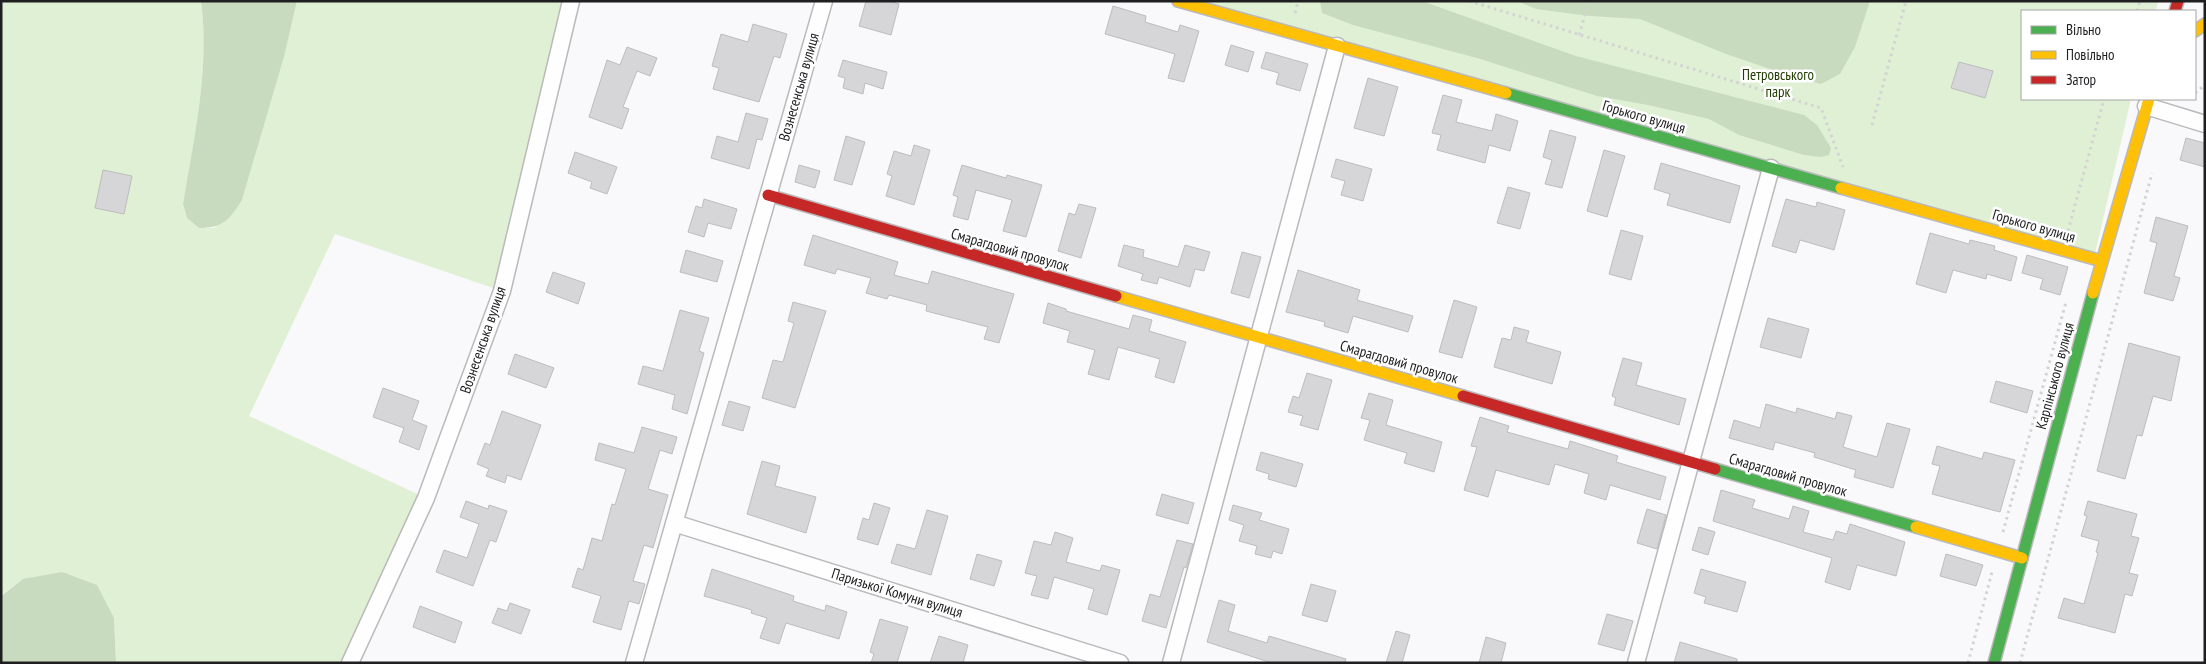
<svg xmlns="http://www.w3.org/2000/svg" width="2206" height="664" font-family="'PT Sans Narrow',sans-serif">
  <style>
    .green { fill: #dff0d4 }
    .forest { fill: #c9dbbe }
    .building { fill: #d6d5d7; stroke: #bdbcbe }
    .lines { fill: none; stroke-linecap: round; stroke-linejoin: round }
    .street-casing { stroke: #bab9bb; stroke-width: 19 }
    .fast-casing { stroke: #bab9bb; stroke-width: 14 }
    .slow-casing { stroke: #bab9bb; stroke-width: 14 }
    .jam-casing { stroke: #bab9bb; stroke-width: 14 }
    .path { stroke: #d4d3d4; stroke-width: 3; stroke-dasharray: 2.5 4; stroke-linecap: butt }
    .street { stroke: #fefefe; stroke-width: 16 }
    .fast { stroke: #4caf50; stroke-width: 11 }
    .slow { stroke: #ffc107; stroke-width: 11 }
    .jam { stroke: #c62828; stroke-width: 11 }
    .labels { text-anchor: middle; stroke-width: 5; stroke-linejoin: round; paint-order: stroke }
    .park-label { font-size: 15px; fill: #213e04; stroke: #fff }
    .street-label { font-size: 15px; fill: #1f1e20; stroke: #fff }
  </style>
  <rect width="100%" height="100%" fill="#f9f8fa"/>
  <path class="green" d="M4 1H201C210 69 194 137 183 204L187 218 199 228H214L242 200 284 57 297 1H571L502 291 335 234 249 416 426 498 350 663H116L114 618 23 579 1 595V10Z
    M1180 1H2158L2156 11H2022V99H2131L2094 258Z"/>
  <path class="forest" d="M201 1H297L284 57 242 200C229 220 223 228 199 228L187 218 183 204C194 137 210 69 201 1Z
    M1320 1H1422L1576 56 1804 115 1817 125 1831 148 1829 155 1821 157 1804 155 1739 135 1709 119 1648 105 1597 96 1477 58 1353 25 1322 13Z
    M1517 1H1870L1855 47 1840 74 1821 84 1776 71 1726 54 1640 19 1590 16 1536 9Z
    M62 572 97 585 114 618 116 663H1V596L23 579Z"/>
  <path class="building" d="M866 1H889L899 4 891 35 859 26Z
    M1113 6 1146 16 1145 22 1178 32 1180 25 1199 31 1184 82 1168 78 1175 54 1105 34Z
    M753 24 787 34 780 58 774 56 759 102 713 89 719 68 712 66 721 34 748 42Z
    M1231 45 1254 52 1248 72 1225 65Z
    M627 47 657 58 650 76 637 71 623 107 629 109 622 129 589 117 607 60 620 65Z
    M1266 52 1308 64 1300 91 1276 84 1279 73 1261 68Z
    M843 60 887 72 883 89 865 83 863 94 843 88 845 78 838 76Z
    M1959 62 1993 71 1985 98 1951 88Z
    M1368 78 1398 87 1384 136 1354 128Z
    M1443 95 1462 100 1456 122 1492 131 1496 114 1518 121 1510 151 1489 145 1485 163 1437 150 1441 135 1432 133Z
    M746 113 768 119 762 140 757 139 749 169 711 158 717 136 738 142Z
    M1550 130 1576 137 1562 188 1545 184 1552 160 1543 157Z
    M846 136 865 142 852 185 834 180Z
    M2186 138 2205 143V167L2180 160Z
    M914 145 930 150 914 205 886 196 892 176 887 174 894 151 911 156Z
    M1604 150 1625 156 1607 217 1587 211Z
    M575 152 617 167 607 194 590 188 592 182 568 173Z
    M1336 159 1372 169 1363 201 1341 195 1345 181 1331 177Z
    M1661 163 1740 186 1730 223 1667 205 1670 194 1654 189Z
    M799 165 820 171 815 188 795 182Z
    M962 165 1006 178 1007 175 1042 185 1026 237 1003 231 1012 200 976 190 968 220 953 216 958 197 953 195Z
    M103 170 132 176 124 214 95 208Z
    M1508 187 1530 193 1520 229 1497 223Z
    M704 199 737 209 731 229 708 223 704 237 688 232 696 206 702 208Z
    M1786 199 1816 207 1817 202 1845 210 1834 250 1800 240 1796 253 1772 246Z
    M1079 204 1096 208 1081 258 1058 251 1069 213 1075 215Z
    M2156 217 2188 226 2174 276 2180 278 2173 301 2144 293 2157 243 2150 241Z
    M1621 230 1643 236 1631 280 1609 274Z
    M1930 233 1969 244 1970 240 1995 246 1994 250 2017 257 2011 281 1987 274 1986 279 1953 270 1946 293 1916 284Z
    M813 235 898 262 894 275 928 284 932 271 1014 294 999 343 984 339 988 327 926 311 927 305 889 295 887 299 866 293 871 278 837 269 835 274 804 265Z
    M1124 245 1144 250 1143 257 1178 267 1185 245 1210 252 1204 271 1195 269 1190 287 1159 277 1157 284 1141 280 1143 274 1118 266Z
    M686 250 723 261 717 282 680 272Z
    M1242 252 1261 257 1249 298 1231 293Z
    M2027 255 2068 267 2060 295 2040 289 2043 279 2022 273Z
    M1298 270 1360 290 1357 300 1413 316 1408 332 1353 316 1348 333 1324 326 1325 322 1286 312Z
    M553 272 585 283 578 304 546 292Z
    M1454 300 1477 307 1462 358 1439 352Z
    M793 302 826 311 795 408 762 398 773 360 783 362 794 323 788 321Z
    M1048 303 1066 309V311L1129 329 1133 315 1152 320 1149 331 1186 342 1174 383 1155 377 1160 359 1118 347 1109 380 1088 374 1095 350 1067 342 1070 331 1043 323Z
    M680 310 709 318 699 351 704 353 687 414 672 409 675 395 638 384 643 366 663 371Z
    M1768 318 1809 329 1801 358 1760 347Z
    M1514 327 1529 331 1526 342 1561 352 1552 384 1494 367 1502 338 1511 340Z
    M2129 343 2180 357 2171 401 2153 396 2142 436 2137 435 2125 479 2097 471Z
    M515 354 554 368 546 388 508 374Z
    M1623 358 1642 363 1636 385 1686 399 1679 425 1614 405 1616 398 1612 396Z
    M1307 373 1332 380 1318 430 1300 425 1303 416 1288 412 1293 396 1299 398Z
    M1996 381 2033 391 2027 413 1990 402Z
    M383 388 419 401 412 420 427 426 419 450 399 442 404 428 373 417Z
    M1369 393 1393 400 1386 425 1442 442 1434 472 1404 463 1407 453 1364 440 1370 420 1361 418Z
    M729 401 750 407 743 431 722 425Z
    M1766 404 1796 413 1797 408 1835 419 1837 412 1852 416 1843 447 1877 457 1887 423 1910 429 1893 488 1854 477 1856 470 1814 457 1815 453 1775 442 1773 450 1729 438 1734 420 1760 428Z
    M502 411 541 425 521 480 507 475 505 483 486 476 489 469 477 464 485 443 490 445Z
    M1480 417 1509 426 1507 432 1568 449 1570 441 1618 456 1616 462 1666 477 1660 500 1610 485 1606 500 1584 493 1589 474 1555 464 1549 485 1496 470 1488 497 1464 490 1477 447 1471 446Z
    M642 427 677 437 672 454 660 450 648 489 668 495 653 548 644 545 633 581 645 584 639 604 629 601 621 630 593 622 601 596 572 587 578 568 583 570 592 538 602 541 612 504 615 505 626 469 595 460 599 443 634 453Z
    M1937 446 1982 459 1984 452 2015 460 2000 512 1932 494 1940 466 1932 464Z
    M1261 452 1303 464 1296 487 1268 479 1269 474 1256 470Z
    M762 461 780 466 775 486 816 497 806 533 747 514Z
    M1721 490 1755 500 1752 508 1789 519 1793 506 1809 511 1803 532 1833 540 1836 531 1847 534 1850 524 1905 542 1896 576 1857 565 1850 590 1825 582 1832 558 1713 521Z
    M1162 494 1194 503 1188 524 1156 515Z
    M466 501 488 509 489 505 507 511 496 542 490 540 473 586 436 572 444 550 467 558 479 524 460 517Z
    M2088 501 2137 514 2131 536 2139 538 2129 573 2138 575 2132 596 2125 594 2115 633 2058 618 2064 598 2084 604 2098 553 2096 552 2099 541 2081 536 2087 516 2084 515Z
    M874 503 890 508 878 545 857 539 863 518 869 520Z
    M1233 505 1262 513 1259 520 1289 529 1282 554 1273 551 1271 558 1255 554 1257 546 1239 541 1244 525 1229 520Z
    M1647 509 1666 515 1657 549 1637 543Z
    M927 510 948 516 931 575 891 563 897 544 915 549Z
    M1699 527 1715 532 1708 555 1692 550Z
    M1055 532 1073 538 1066 562 1100 571 1102 565 1120 570 1107 615 1088 609 1094 589 1054 577 1048 599 1031 595 1037 576 1025 573 1034 541 1051 545Z
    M1177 540 1193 544 1186 568 1184 567 1166 628 1142 621 1150 594 1160 597Z
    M977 554 1002 561 994 586 970 579Z
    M1946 554 1983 565 1976 586 1940 576Z
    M712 569 794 596 793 601 825 611 826 605 847 612 839 639 786 623 779 644 760 638 767 618 751 613 752 610 704 596Z
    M1701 569 1746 582 1737 612 1704 603 1706 597 1694 593Z
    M1311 584 1336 591 1327 622 1302 615Z
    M1219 600 1235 605 1228 631 1267 643 1269 636 1346 659 1345 663H1272L1207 642Z
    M510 603 530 610 521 634 492 623 498 608 507 611Z
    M420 606 462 622 455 643 413 627Z
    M1607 614 1633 621 1624 651 1598 644Z
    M880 619 908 627 897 663H871L874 654 870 652Z
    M1396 631 1410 635 1402 663H1386Z
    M939 636 968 645 963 663H930Z
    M1486 637 1506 643 1501 663H1479Z
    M1680 642 1737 659V663H1674Z"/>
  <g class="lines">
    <g class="street-casing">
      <path id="street" d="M2146 106 2205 124
        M674 523 1120 663
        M350 663 426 498 502 291 571 1
        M634 663 824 1
        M1171 663 1337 46
        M1636 663 1771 168"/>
    </g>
    <g class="fast-casing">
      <path id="fast" d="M1506 93 1841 188
        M1715 469 1916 527
        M1994 663 2093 293"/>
    </g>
    <g class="slow-casing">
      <path id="slow" d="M1178 1 1506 93
        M2195 31 2205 24
        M1841 188 2102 261
        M2093 293 2149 99
        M1116 296 1463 396
        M1916 527 2022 558"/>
    </g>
    <g class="jam-casing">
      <path id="jam" d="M2175 11 2178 1
        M768 195 1116 296
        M1463 396 1715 469"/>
    </g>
    <path class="path" d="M1469 1 1821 108 1843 167
      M2137 11 2140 1
      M1295 13 1298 1
      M1579 35 1589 1
      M2195 93 2205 85
      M1872 125 1906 1
      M2068 231 2104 99
      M2003 532 2066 302
      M1968 663 1992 572
      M2020 663 2152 173"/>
    <use href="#street" class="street"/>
    <use href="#fast" class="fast"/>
    <use href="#slow" class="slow"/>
    <use href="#jam" class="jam"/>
  </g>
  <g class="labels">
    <g class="park-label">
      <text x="1778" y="80">Петровського<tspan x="1778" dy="17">парк</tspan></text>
    </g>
    <g class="street-label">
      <text transform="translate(799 87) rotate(-74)" y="5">Вознесенська вулиця</text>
      <text transform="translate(1644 117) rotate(16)" y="5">Горького вулиця</text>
      <text transform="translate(2034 226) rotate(16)" y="5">Горького вулиця</text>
      <text transform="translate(1010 250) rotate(16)" y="5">Смарагдовий провулок</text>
      <text transform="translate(483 340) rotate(-71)" y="5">Вознесенська вулиця</text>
      <text transform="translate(1399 362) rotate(16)" y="5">Смарагдовий провулок</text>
      <text transform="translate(2055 376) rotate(-75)" y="5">Карпінського вулиця</text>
      <text transform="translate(1788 475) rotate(16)" y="5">Смарагдовий провулок</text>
      <text transform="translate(897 593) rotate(17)" y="5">Паризької Комуни вулиця</text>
    </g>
  </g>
  <rect width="2206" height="664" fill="none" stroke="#1f1e20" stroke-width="5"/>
  <rect x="2021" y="10" width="175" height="90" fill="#ffffff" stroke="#a5a5a6"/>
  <rect x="2031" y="26" width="25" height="8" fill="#4caf50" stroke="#a5a5a6"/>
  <text x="2066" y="35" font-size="15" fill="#1f1e20">Вільно</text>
  <rect x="2031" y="51" width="25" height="8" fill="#ffc107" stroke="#a5a5a6"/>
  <text x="2066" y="60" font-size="15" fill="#1f1e20">Повільно</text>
  <rect x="2031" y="76" width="25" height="8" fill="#c62828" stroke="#a5a5a6"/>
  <text x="2066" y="85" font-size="15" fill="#1f1e20">Затор</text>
</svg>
